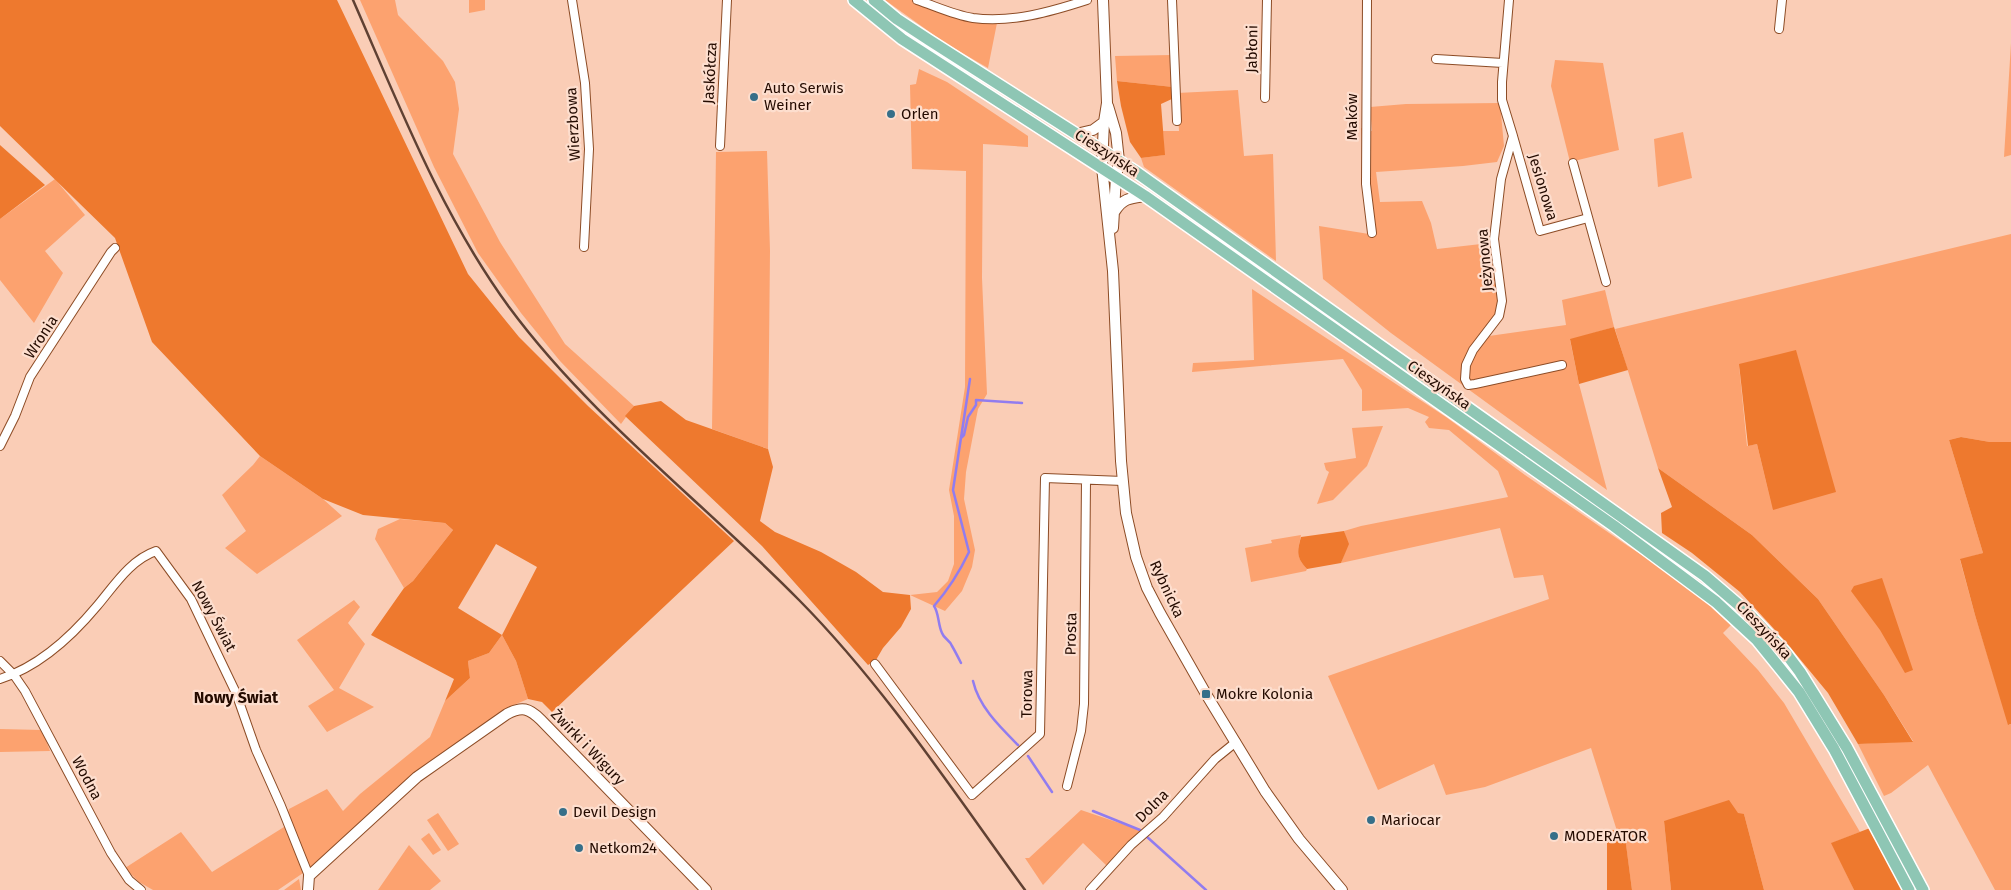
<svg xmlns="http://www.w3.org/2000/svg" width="2011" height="890" font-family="'Fira Sans',sans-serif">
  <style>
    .green { fill: #fca26f; fill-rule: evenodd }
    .forest { fill: #ee792e; fill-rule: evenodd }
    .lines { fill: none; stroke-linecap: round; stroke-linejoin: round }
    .stream { stroke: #917cef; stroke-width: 2.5 }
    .street-casing { stroke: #8c4c26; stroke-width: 10 }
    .secondary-casing { stroke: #8c4c26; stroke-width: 12 }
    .primary-casing { stroke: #fff; stroke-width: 14 }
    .street { stroke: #fff; stroke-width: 8 }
    .secondary { stroke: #fff; stroke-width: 10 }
    .primary { stroke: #8ec6b4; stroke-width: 11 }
    .rail { stroke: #604133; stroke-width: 2.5 }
    .poi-dot { fill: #366f89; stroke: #fddece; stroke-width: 2 }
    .labels { text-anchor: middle; stroke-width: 4.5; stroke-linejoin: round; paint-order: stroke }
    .street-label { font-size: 15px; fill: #240b00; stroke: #fddece }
    .poi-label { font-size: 15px; fill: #240b00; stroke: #fddece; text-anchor: start }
    .neighbourhood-label { font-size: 16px; font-weight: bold; fill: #240b00; stroke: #fddece }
  </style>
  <rect width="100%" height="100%" fill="#facdb6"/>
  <path class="green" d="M360 0H395L398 15 443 61 455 82 459 109 453 154 500 242 565 344 634 406 621 424 560 361 521 313 478 253 434 167Z
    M469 0H485V10L469 13Z
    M885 0H914L997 23 988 68 945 43Z
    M2011 43V155L2004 157Z
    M1172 55 1173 87 1117 81 1115 56Z
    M1555 60 1603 63 1619 150 1570 162 1551 86Z
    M919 69 947 82 1028 136V147L983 144 982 278 987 394 978 409 966 472 964 499 975 550 972 567 962 591 945 611 910 595 937 592 948 581 954 564V516L949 490 965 387 966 171 912 169 910 85 916 84Z
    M1238 90 1244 156 1273 154 1276 261 1144 167 1141 158 1164 155 1163 131H1179L1177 93Z
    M1500 103 1504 146 1497 162 1463 166 1376 172 1380 202 1422 201 1431 223 1437 249 1490 243 1500 303 1489 336 1566 325 1562 300 1605 290 1614 327 1570 340 1579 384 1607 490 1391 333 1323 279 1319 226 1369 234 1361 128 1372 131 1370 107 1406 104Z
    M1683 132 1692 178 1658 187 1654 139Z
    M767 151 770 251 768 449 712 429 716 152Z
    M55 179 85 215 45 251 63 273 34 323 0 280V219Z
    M2011 234V442H1990L1961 437 1949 440 1983 553 1960 560 1975 615 2009 725 2011 724V890H1995L1928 765 1891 793 1884 796 1858 744 1913 741 1884 695 1818 599 1752 535 1658 468 1615 329ZM1739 365 1773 510 1757 444 1747 446Z
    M1252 289 1446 417 1525 475 1628 546 1688 585 1731 625 1723 633 1758 670 1784 703 1860 832 1832 843 1854 890H1764L1744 814 1664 821 1671 890H1632L1624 830 1617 831 1591 748 1485 787 1446 795 1434 764 1378 790 1328 676 1549 599 1543 575 1514 578 1500 528 1341 563 1348 544 1344 531 1361 526 1508 497 1498 471 1449 430 1429 428 1425 422 1429 417 1408 408 1362 411V390L1343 359 1192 372 1193 363 1254 360Z
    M1383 426 1367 466 1333 500 1317 504 1329 472 1326 470 1324 463 1356 458 1352 428Z
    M260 456 323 499 342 516 257 574 225 548 246 531 222 495 253 465Z
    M400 519 445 523 453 530 413 581 404 588 375 539 378 529Z
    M1301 535C1298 551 1295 556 1307 569L1306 571 1251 582 1245 548 1272 543 1271 540Z
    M354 600 360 607 348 623 365 644 339 688 374 707 327 732 308 706 334 690 297 640Z
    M502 635 516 661 528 699 509 707 408 780 309 869 278 890H153L139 882 125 868 181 832 212 872 284 827 289 809 327 789 343 811 360 794 430 737 445 701 470 678 468 661 489 653Z
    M0 729 42 730 50 751 0 752Z
    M1081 810 1143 831 1107 866 1083 843 1043 885 1025 858H1029Z
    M438 813 459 844 448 851 427 820Z
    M429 833 441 850 433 855 421 839Z
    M409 845 441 881 430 890H378Z
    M299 879 301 890H284Z"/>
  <path class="forest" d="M0 0H337L468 274 519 337 588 406 734 541 552 712 542 702 528 699 516 661 502 635 489 653 468 661 470 678 445 701 454 679 371 635 404 588 413 581 453 530 445 523 363 515 323 499 260 456 152 342 115 238 0 126ZM496 544 537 567 502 635 458 608Z
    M1117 81 1173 87 1174 98 1161 104 1165 155 1141 158 1130 142 1121 106Z
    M0 145 45 185 0 219Z
    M1614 327 1628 370 1579 384 1570 339Z
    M1796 350 1836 492 1773 510 1757 444 1748 446 1739 364Z
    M661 401 686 420 768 449 773 467 760 521 775 532 821 552 856 572 883 592 910 595 911 609 901 627 883 648 876 660 868 665 762 546 625 416 634 406Z
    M1961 437 1990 442H2011V724L2008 725 1975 615 1960 559 1983 553 1949 440Z
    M1658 468 1752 535 1818 599 1884 695 1913 742 1858 744 1828 693 1785 641 1740 592 1692 553 1662 533 1661 513 1672 507Z
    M1344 531 1349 544 1341 563 1307 569C1296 557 1297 552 1301 537Z
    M1882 578 1913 670 1905 673 1880 630 1851 591 1854 586Z
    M1729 800 1738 813 1744 814 1764 890H1671L1664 821Z
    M1870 828 1902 890H1854L1831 843Z
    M1624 829 1632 890H1607V831Z"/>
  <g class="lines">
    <path class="stream" d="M961 438 964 435 968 417 976 405V400L1022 403
      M961 663C958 657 955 651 952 646 950 640 944 639 942 633 938 625 939 613 934 606 947 591 960 571 969 552L953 490 970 379
      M973 681C979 707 1000 727 1018 745
      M1028 756 1052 792
      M1093 811 1140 830
      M1146 836 1206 890"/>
    <g class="street-casing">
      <path id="street" d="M572 0 585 83 589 149 584 247
        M917 0C935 6 954 15 973 18 1012 23 1050 12 1087 0
        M1172 0 1177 121
        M1367 0 1366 184 1372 233
        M1509 0 1502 82V100L1513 136 1501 179 1494 239 1502 301 1499 316 1473 350 1466 365 1465 379 1468 385 1475 384 1562 365
        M1779 29 1782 0
        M1436 59 1503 63
        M1265 98 1267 0
        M1513 136 1540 231 1588 218
        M720 146 727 0
        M1573 163 1606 282
        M0 446 15 416 30 377 111 252 115 248
        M0 661 14 675 25 691 111 853 129 880 141 890
        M875 664 972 795 1040 734 1045 478 1123 481
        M0 679C38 667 72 636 97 606 114 586 130 560 156 551L191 599 236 693 256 750 281 806 309 876
        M1067 786 1081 731 1084 704 1086 481
        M1090 890 1131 845 1163 817 1215 759 1236 742"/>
    </g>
    <g class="secondary-casing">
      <path id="secondary" d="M1103 0 1107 103 1104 122 1102 167 1113 271 1121 461 1126 513 1136 557 1147 588 1160 613 1206 694 1265 791 1299 839 1342 890
        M1108 106 1116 133 1119 161 1116 177 1113 228
        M1076 134 1093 130 1104 122
        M1115 211C1123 198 1131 198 1145 196
        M308 890 309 876 417 777 507 714C522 706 529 708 541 720L706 890"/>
    </g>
    <g class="primary-casing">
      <path id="primary" d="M854 0 902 39 1145 196 1614 526 1716 602 1757 640 1799 692 1834 749 1909 890
        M874 0 897 19 929 40 1136 172 1705 576 1747 612 1785 652 1800 672 1847 748 1923 890"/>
    </g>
    <use href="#street" class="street"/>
    <use href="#secondary" class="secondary"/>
    <use href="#primary" class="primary"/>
    <path class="rail" d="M353 0C399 105 441 214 509 307 591 418 703 502 799 600 885 687 953 791 1025 890"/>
  </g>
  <g class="poi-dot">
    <circle cx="754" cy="97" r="5"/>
    <circle cx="891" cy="114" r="5"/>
    <rect x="1201" y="689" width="10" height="10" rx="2.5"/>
    <circle cx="563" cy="812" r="5"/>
    <circle cx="1371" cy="820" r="5"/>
    <circle cx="1554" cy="836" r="5"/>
    <circle cx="579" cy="848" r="5"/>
  </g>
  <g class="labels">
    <g class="street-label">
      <text transform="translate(1252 49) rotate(-89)" y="5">Jabłoni</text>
      <text transform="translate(710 73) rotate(-87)" y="5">Jaskółcza</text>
      <text transform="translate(1352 117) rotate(-90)" y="5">Maków</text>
      <text transform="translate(573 124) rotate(-93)" y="5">Wierzbowa</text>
      <text transform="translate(1107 153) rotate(33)" y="5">Cieszyńska</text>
      <text transform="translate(1543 187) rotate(73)" y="5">Jesionowa</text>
      <text transform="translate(1485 260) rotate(-95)" y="5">Jeżynowa</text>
      <text transform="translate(41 337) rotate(-57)" y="5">Wronia</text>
      <text transform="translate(1439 385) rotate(35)" y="5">Cieszyńska</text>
      <text transform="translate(1167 589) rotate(65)" y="5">Rybnicka</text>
      <text transform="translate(214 616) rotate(62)" y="5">Nowy Świat</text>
      <text transform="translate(1764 630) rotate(47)" y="5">Cieszyńska</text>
      <text transform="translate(1071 634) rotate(-89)" y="5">Prosta</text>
      <text transform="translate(1027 694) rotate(-89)" y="5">Torowa</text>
      <text transform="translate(588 747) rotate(46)" y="5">Żwirki i Wigury</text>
      <text transform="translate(87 778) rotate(62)" y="5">Wodna</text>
      <text transform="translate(1152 806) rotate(-45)" y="5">Dolna</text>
    </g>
    <g class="poi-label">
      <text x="764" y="93">Auto Serwis<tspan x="764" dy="17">Weiner</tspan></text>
      <text x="901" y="119">Orlen</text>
      <text x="1216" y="699">Mokre Kolonia</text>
      <text x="573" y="817">Devil Design</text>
      <text x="1381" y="825">Mariocar</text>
      <text x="1564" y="841">MODERATOR</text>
      <text x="589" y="853">Netkom24</text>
    </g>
    <g class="neighbourhood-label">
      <text x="236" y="703">Nowy Świat</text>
    </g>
  </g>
</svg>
